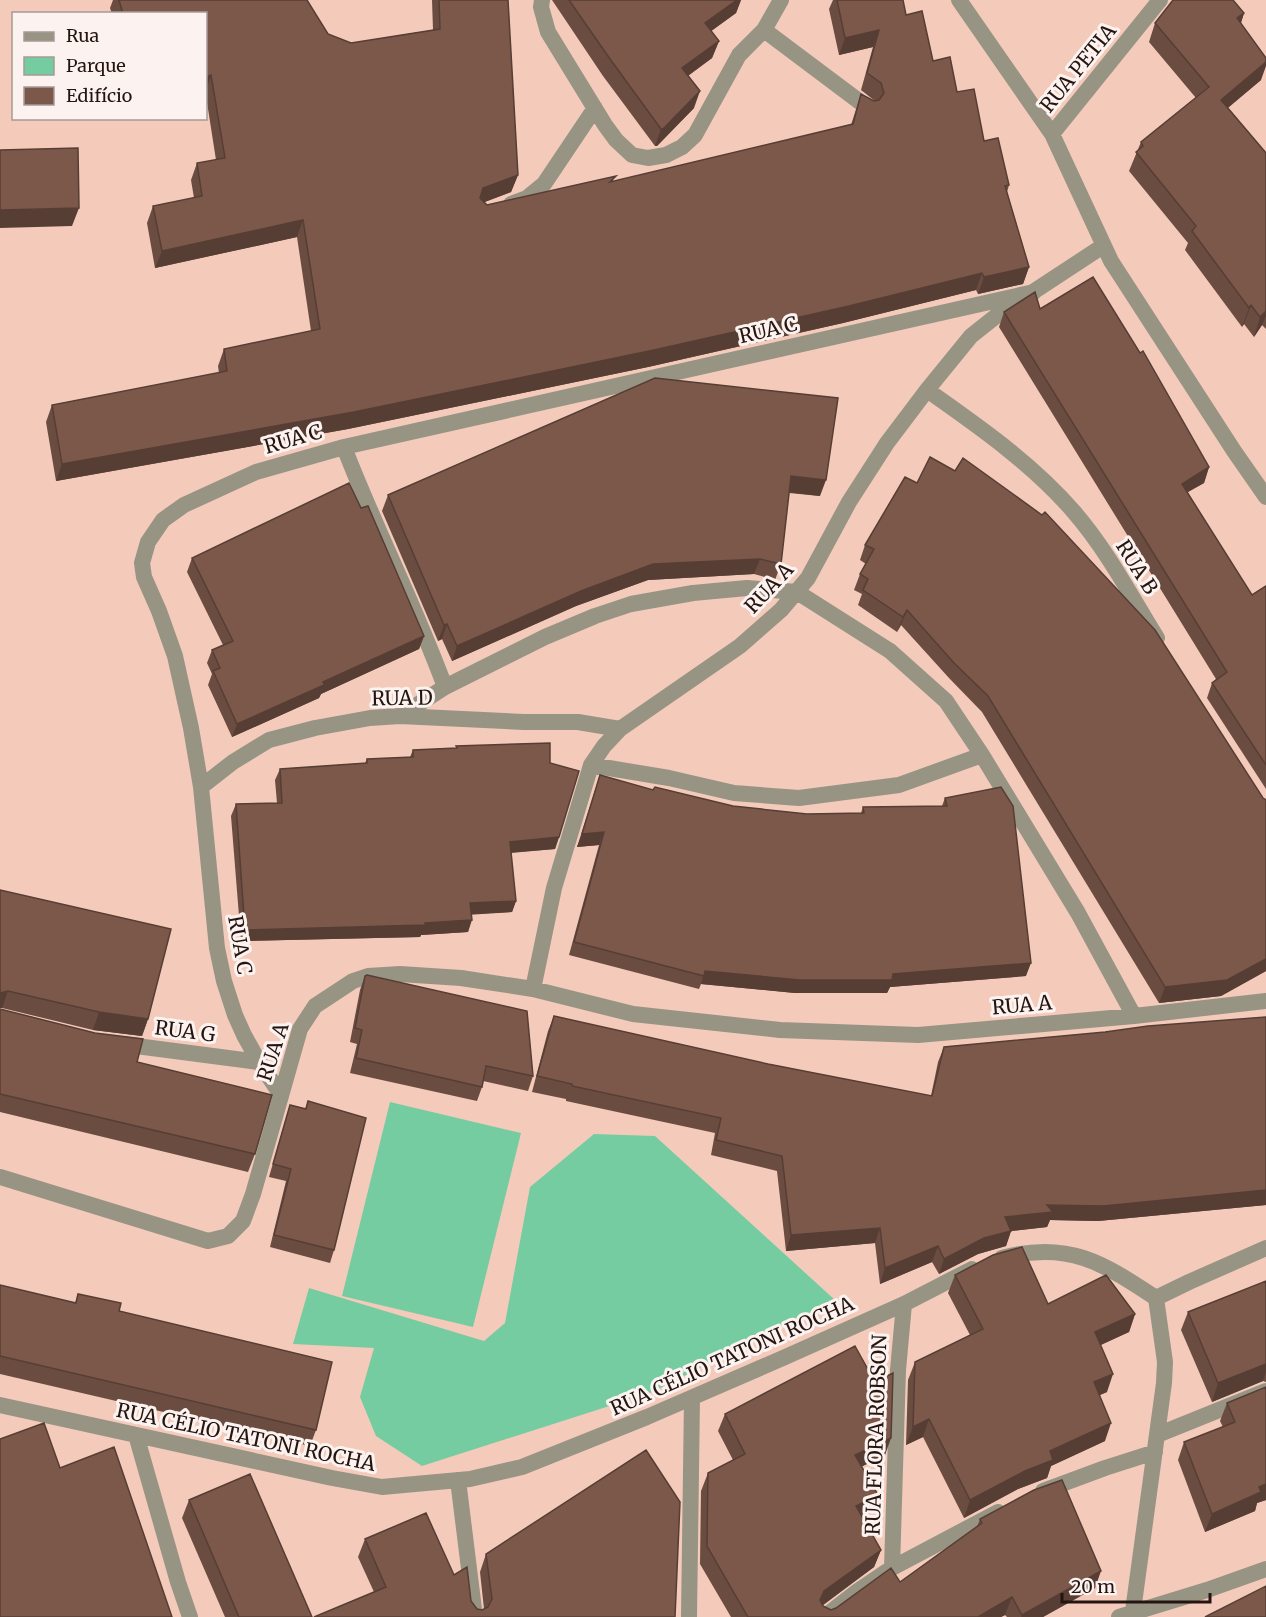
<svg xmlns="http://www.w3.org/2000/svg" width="1266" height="1617" font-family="Merriweather,serif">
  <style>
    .green { fill: #76cca1 }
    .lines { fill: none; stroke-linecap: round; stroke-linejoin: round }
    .minor { stroke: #979484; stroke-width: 16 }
    .wall { fill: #6b4c40 }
    .shaded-wall { fill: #573e34 }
    .building { fill: #7c584b; stroke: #573e34; stroke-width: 1.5 }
    .labels { text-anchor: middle; stroke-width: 6; stroke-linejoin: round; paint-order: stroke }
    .street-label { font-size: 20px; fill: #241510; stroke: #fcf3f0 }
  </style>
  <rect width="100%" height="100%" fill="#f4cabb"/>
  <path class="green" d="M390 1102 521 1133 473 1327 342 1296Z
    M594 1134 655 1136 835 1300 650 1393 422 1466 376 1436 360 1397 374 1348 293 1344 309 1288 484 1341 505 1323 530 1187Z"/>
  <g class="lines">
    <path class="minor" d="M542 0 541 7 548 32 605 125 616 140 632 155 648 158 666 155 682 147 695 135 739 55 764 30 781 0
      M959 0 1052 134 1111 261 1234 451 1266 497
      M764 30 868 108
      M1052 134 1160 0
      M511 204 527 198 544 184 595 108
      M927 390C978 426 1033 464 1074 512 1107 550 1131 596 1157 638
      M344 447C375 528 415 605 445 687
      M400 716 445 687 545 637 595 616 631 604 693 593 747 588 797 592 890 651 946 701 982 755 1078 913 1134 1016
      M591 765 669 778 734 793 799 798 899 785 982 755
      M201 787 233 762 269 740 315 728 370 718 400 716 524 722H578L620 729
      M533 989 554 888 591 765 604 746 620 729 740 646 781 610 808 578 849 502 887 443 927 390 971 336 995 317 1103 246
      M121 1044 259 1062
      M281 1095 259 1062 244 1035 235 1015 224 981 217 948 201 787 191 728 175 656 159 611 144 577 142 563 148 542 163 520 184 505 256 472 344 447 1034 292
      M0 1177 208 1241 228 1236 243 1221 253 1194 300 1029 315 1006 353 981 368 976 400 974 461 978 533 989 633 1014 780 1030 918 1035 1134 1016 1266 1001
      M1002 1258C1068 1240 1103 1263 1156 1298L1165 1362 1164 1383 1133 1611
      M1156 1298 1189 1282 1266 1248
      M0 1405 332 1478 382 1487 470 1479 522 1467 647 1417 783 1358 904 1304 972 1269
      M136 1435 178 1582 190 1617
      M1157 1435 1266 1391
      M458 1480 475 1617
      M1043 1491 1105 1468 1155 1452
      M892 1568 898 1370 904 1304
      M689 1617 692 1398
      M824 1617 855 1593 892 1568 998 1512
      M1119 1617 1207 1590 1266 1569"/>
  </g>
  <path class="wall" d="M113 0H307L328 34 351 43 433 30 432 0H508L518 175 511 192 484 202 487 205 614 181 851 125 861 94 874 101H875L861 90 873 47 839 55 829 9 833 0H903L906 15 933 61 957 92 984 141 1009 185 1007 192 1029 267 1023 284 978 294 976 290 843 323 648 367 348 429 56 481 46 422 52 405 219 373 218 366 224 349 311 331 297 237 155 268 147 223 153 206 194 198 191 180 197 163 216 160 206 96V14H112L110 8Z
    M552 0H741L736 13 711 31 719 41 712 58 688 76 694 108 657 146H655L603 76Z
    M1244 13 1241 23 1261 80 1228 108 1266 153V329L1262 325 1254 337 1244 324 1242 327 1185 250 1188 243 1129 171 1141 142 1196 98 1149 42 1155 23Z
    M1040 309 1209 467 1204 483 1187 492 1252 595 1266 586V789L1207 698 1212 683 1216 679 999 327 1004 312Z
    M655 378 820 496 789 493 781 564 775 580 754 574 648 580 576 606 452 661 442 639 438 641 382 511 388 495Z
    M905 477 1263 798 1266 800V971L1221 996 1159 1003 982 712 949 678 901 625 897 632 858 605 862 594 854 590 860 574 866 564 860 560 865 545Z
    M192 558 424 636 419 649 321 694 319 698 232 737 208 685 212 674 207 663 212 650 223 645 187 572Z
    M456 746 550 763 559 837 555 849 511 853 516 901 512 912 472 914 468 932 421 935 420 937 241 941 231 816 236 804 277 803 275 780 280 769 365 763 367 759 410 757 413 750 456 748Z
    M600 775 653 790 733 806 807 814 861 813 863 807 942 806 945 798 1026 976 890 987 887 993H795L701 984 699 989 569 955 599 845 577 847Z
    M0 890 148 1019 142 1036 93 1030 2 1008H0Z
    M365 976 533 1076 528 1091 483 1081 482 1087 477 1101 350 1073 357 1044 350 1042 360 990Z
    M0 1009 137 1062 255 1154 248 1172 0 1112Z
    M554 1016 768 1064 931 1096 938 1062 944 1047 1266 1017V1205L1098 1221 1050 1220 1047 1227 1011 1231 1006 1246 978 1254 939 1274 932 1262 880 1284 875 1243 786 1251 777 1171 711 1155 715 1133 566 1101V1099L532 1092 548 1031Z
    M308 1101 334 1250 330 1263 270 1247 286 1181 269 1177 286 1118 290 1105 305 1109Z
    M955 1275 1048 1304 1135 1314 1129 1332 1100 1345 1107 1392 1099 1395 1105 1441 1051 1466 1047 1478 1018 1489 964 1518 923 1437 906 1445 908 1380 915 1362 970 1335 948 1293Z
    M1266 1281V1382L1263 1381 1212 1402 1181 1330 1188 1312Z
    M0 1285 75 1303 78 1294 119 1311 316 1430 310 1446 0 1374Z
    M1266 1387V1500L1257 1503 1255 1511 1205 1532 1178 1460 1184 1442 1223 1427 1220 1421 1227 1403Z
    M725 1414 885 1455 861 1467 878 1495 872 1512 862 1517 881 1550 874 1567 822 1605 823 1606 831 1610 900 1582 977 1527 980 1519 1095 1588 1043 1617H1007L1005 1615 1001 1617H731L700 1564 701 1491 708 1473 733 1460 718 1431Z
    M189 1500 312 1617H225L182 1518Z
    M365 1539 454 1575 477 1609 482 1610 484 1609 480 1572 486 1554 675 1617H314L374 1592 358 1557Z"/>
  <path class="shaded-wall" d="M737 0H741L736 13 699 40 705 23Z
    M1244 13 1238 32 1237 18Z
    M879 30 873 47 839 55 845 38Z
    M719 41 712 58 675 85 682 68Z
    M1266 62V66L1261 80 1214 119 1221 100Z
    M211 75 206 91V77Z
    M700 91 694 108 657 146H655L661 129Z
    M518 175 511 192 477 205 483 188Z
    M79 208 72 226 0 228V210Z
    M303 220 297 237 155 268 162 251Z
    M1029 267 1023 284 978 294 984 277Z
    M982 273 976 290 843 323 648 367 348 429 56 481 62 464Z
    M1251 305 1244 324 1242 327 1249 308Z
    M1266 311V316L1262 325 1254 337 1260 317Z
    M1209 467 1204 483 1176 499 1182 484Z
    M791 476 826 480 820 496 786 492Z
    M760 559 754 574 648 580 576 606 452 661 457 646 581 591 653 564Z
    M907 610 901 625 897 632 903 617Z
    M447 624 442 639 438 641 444 625Z
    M424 636 419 649 321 694 319 698 232 737 237 724 323 682Z
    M604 832 599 845 577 847 582 834Z
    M559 837 555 849 506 853 510 842Z
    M516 901 512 912 466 915 470 903Z
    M472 920 468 932 421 935 420 937 241 941 245 930 425 923Z
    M1266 959V971L1221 996 1159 1003 1165 987Z
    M1031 963 1026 976 890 987 887 993H795L701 984 705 971 893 974Z
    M8 991 2 1008H0V993Z
    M99 1012 148 1019 142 1036 93 1030Z
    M1266 1190V1205L1098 1221 1050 1220 1047 1227 1011 1231 1006 1246 978 1254 939 1274 944 1259 1005 1217 1047 1205Z
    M880 1228 875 1243 786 1251 791 1235Z
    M938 1246 932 1262 880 1284 885 1268Z
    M1135 1314 1129 1332 1088 1351 1095 1332Z
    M1266 1364V1372L1263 1381 1212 1402 1218 1383Z
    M1113 1374 1107 1392 1087 1401 1094 1382Z
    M929 1419 923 1437 906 1445 913 1427Z
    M1111 1423 1105 1441 1051 1466 1047 1478 1018 1489 964 1518 970 1500 1050 1451Z
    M891 1438 885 1455 848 1473 855 1455Z
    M1266 1484V1500L1257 1503 1255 1511 1205 1532 1212 1514 1259 1487Z
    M878 1495 872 1512 849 1524 856 1506Z
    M881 1550 874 1567 818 1609 814 1617 824 1591Z
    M1101 1571 1095 1588 1043 1617H1021L1022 1615Z
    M1012 1597 1005 1615 1001 1617H978Z"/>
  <path class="building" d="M119 0H307L328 34 351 43 440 29 439 0H508L518 175 483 188 480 198 487 205 616 176 610 182 853 124 861 94 874 101 879 100 884 93 881 83 867 73 879 30 845 38 837 0H903L906 15 922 11 933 61 950 57 957 92 974 89 984 141 998 138 1009 185 1005 186 1029 267 984 277 982 273 849 306 654 350 354 412 62 464 52 405 227 371 224 349 320 329 303 220 162 251 153 206 202 196 197 163 225 158 211 75 206 77V14H123Z
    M569 0H737L705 23 719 41 682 68 700 91 663 129H661L610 59Z
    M1173 0H1233L1244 13 1237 18 1266 58V62L1221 100 1266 153V311L1260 317 1251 305 1249 308 1192 231 1196 226 1136 152 1143 146 1141 142 1209 87 1155 23Z
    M78 148 79 208 0 210V150Z
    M1093 277 1140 353 1143 351 1209 467 1182 484 1252 595 1266 586V765L1212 683 1227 672 1004 312 1035 292 1040 309Z
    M655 378 838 398 826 480 791 476 781 564 760 559 653 564 581 591 457 646 447 624 444 625 388 495Z
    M930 457 955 471 963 458 1042 515 1045 512 1155 630 1263 798 1266 800V959L1227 980 1165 987 988 696 954 663 907 610 903 617 863 590 868 579 860 574 874 549 865 545 905 477 917 483Z
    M349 483 361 508 368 506 424 636 323 682 324 685 237 724 213 671 220 668 212 650 233 641 192 558Z
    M550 743V763L579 771 559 837 510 842 516 901 470 903 472 920 425 923V925L245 930 236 804 282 803 280 769 367 763V759L413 757V750L457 748 456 746Z
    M600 775 653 790 655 787 733 806 807 814 864 813 863 807 947 806 945 798 1001 787 1013 806 1031 963 893 974 892 980H800L705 971 704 976 574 942 604 832 582 834Z
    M0 890 171 929 148 1019 99 1012 8 991 0 993Z
    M367 975 527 1011 533 1076 486 1066 482 1087 356 1058 362 1030 355 1028 365 976Z
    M0 1009 95 1033 143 1039 137 1062 272 1095 255 1154 0 1094Z
    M554 1016 768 1064 932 1096 944 1047 1105 1032 1148 1026 1266 1017V1190L1103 1206 1047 1205 1053 1212 1005 1217 1011 1231 984 1238 944 1259 938 1246 885 1268 880 1228 791 1235 782 1156 716 1140 721 1118 572 1086V1084L537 1076Z
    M308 1101 366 1118 334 1250 274 1235 291 1169 273 1164 290 1105 306 1109Z
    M1022 1247 1048 1304 1106 1275 1135 1314 1095 1332 1113 1374 1094 1382 1111 1423 1050 1451 1053 1460 1025 1471 970 1500 929 1419 913 1427 915 1362 983 1329 955 1275 993 1255Z
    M1266 1281V1364L1218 1383 1188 1312Z
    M0 1285 76 1303 78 1294 121 1303 119 1311 332 1362 316 1430 0 1356Z
    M855 1346 875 1382 893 1373 891 1438 855 1455 878 1495 856 1506 881 1550 824 1591 820 1600 823 1606 831 1610 836 1608 891 1568 900 1582 982 1523 980 1519 1034 1490 1062 1480 1101 1571 1022 1615 1012 1597 978 1617H748L707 1546 708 1473 745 1454 725 1414Z
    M1266 1387V1484L1259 1487 1261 1492 1212 1514 1184 1442 1235 1422 1227 1403Z
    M44 1423 60 1468 114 1447 172 1617H0V1439Z
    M646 1450 680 1502 675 1617H314L386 1587 365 1539 426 1513 454 1575 467 1567 471 1601 477 1609 482 1610 488 1607 492 1599 486 1554Z
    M250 1474 312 1617H239L189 1500Z
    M1266 1586V1617H1205Z"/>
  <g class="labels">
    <g class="street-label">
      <text transform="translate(1078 68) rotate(-51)" y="7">RUA PETIA</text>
      <text transform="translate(768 330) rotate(-13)" y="7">RUA C</text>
      <text transform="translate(293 439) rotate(-16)" y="7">RUA C</text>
      <text transform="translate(1137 567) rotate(58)" y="7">RUA B</text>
      <text transform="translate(769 588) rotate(-47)" y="7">RUA A</text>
      <text transform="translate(402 698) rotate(-1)" y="7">RUA D</text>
      <text transform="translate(240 945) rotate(80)" y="7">RUA C</text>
      <text transform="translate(1022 1005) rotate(-5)" y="7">RUA A</text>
      <text transform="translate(185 1031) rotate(7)" y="7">RUA G</text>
      <text transform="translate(273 1052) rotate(-72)" y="7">RUA A</text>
      <text transform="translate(732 1356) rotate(-24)" y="7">RUA CÉLIO TATONI ROCHA</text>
      <text transform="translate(876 1435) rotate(-88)" y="7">RUA FLORA ROBSON</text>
      <text transform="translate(246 1437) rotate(12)" y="7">RUA CÉLIO TATONI ROCHA</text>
    </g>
  </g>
  <rect x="12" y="12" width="195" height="108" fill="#fcf3f0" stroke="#a69a96" stroke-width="1.5"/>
  <rect x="24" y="32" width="30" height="9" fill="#979484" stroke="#a69a96" stroke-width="1.5"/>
  <text x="66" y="42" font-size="18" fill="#241510">Rua</text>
  <rect x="24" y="57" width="30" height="18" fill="#76cca1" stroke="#a69a96" stroke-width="1.5"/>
  <text x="66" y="72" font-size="18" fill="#241510">Parque</text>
  <rect x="24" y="87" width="30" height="18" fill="#7c584b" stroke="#a69a96" stroke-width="1.5"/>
  <text x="66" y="102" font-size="18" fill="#241510">Edifício</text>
  <path d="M1062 1593v9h148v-9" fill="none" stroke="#241510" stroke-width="3"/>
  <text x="1071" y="1593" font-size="18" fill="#241510" stroke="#fcf3f0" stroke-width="4.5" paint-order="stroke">20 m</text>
</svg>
